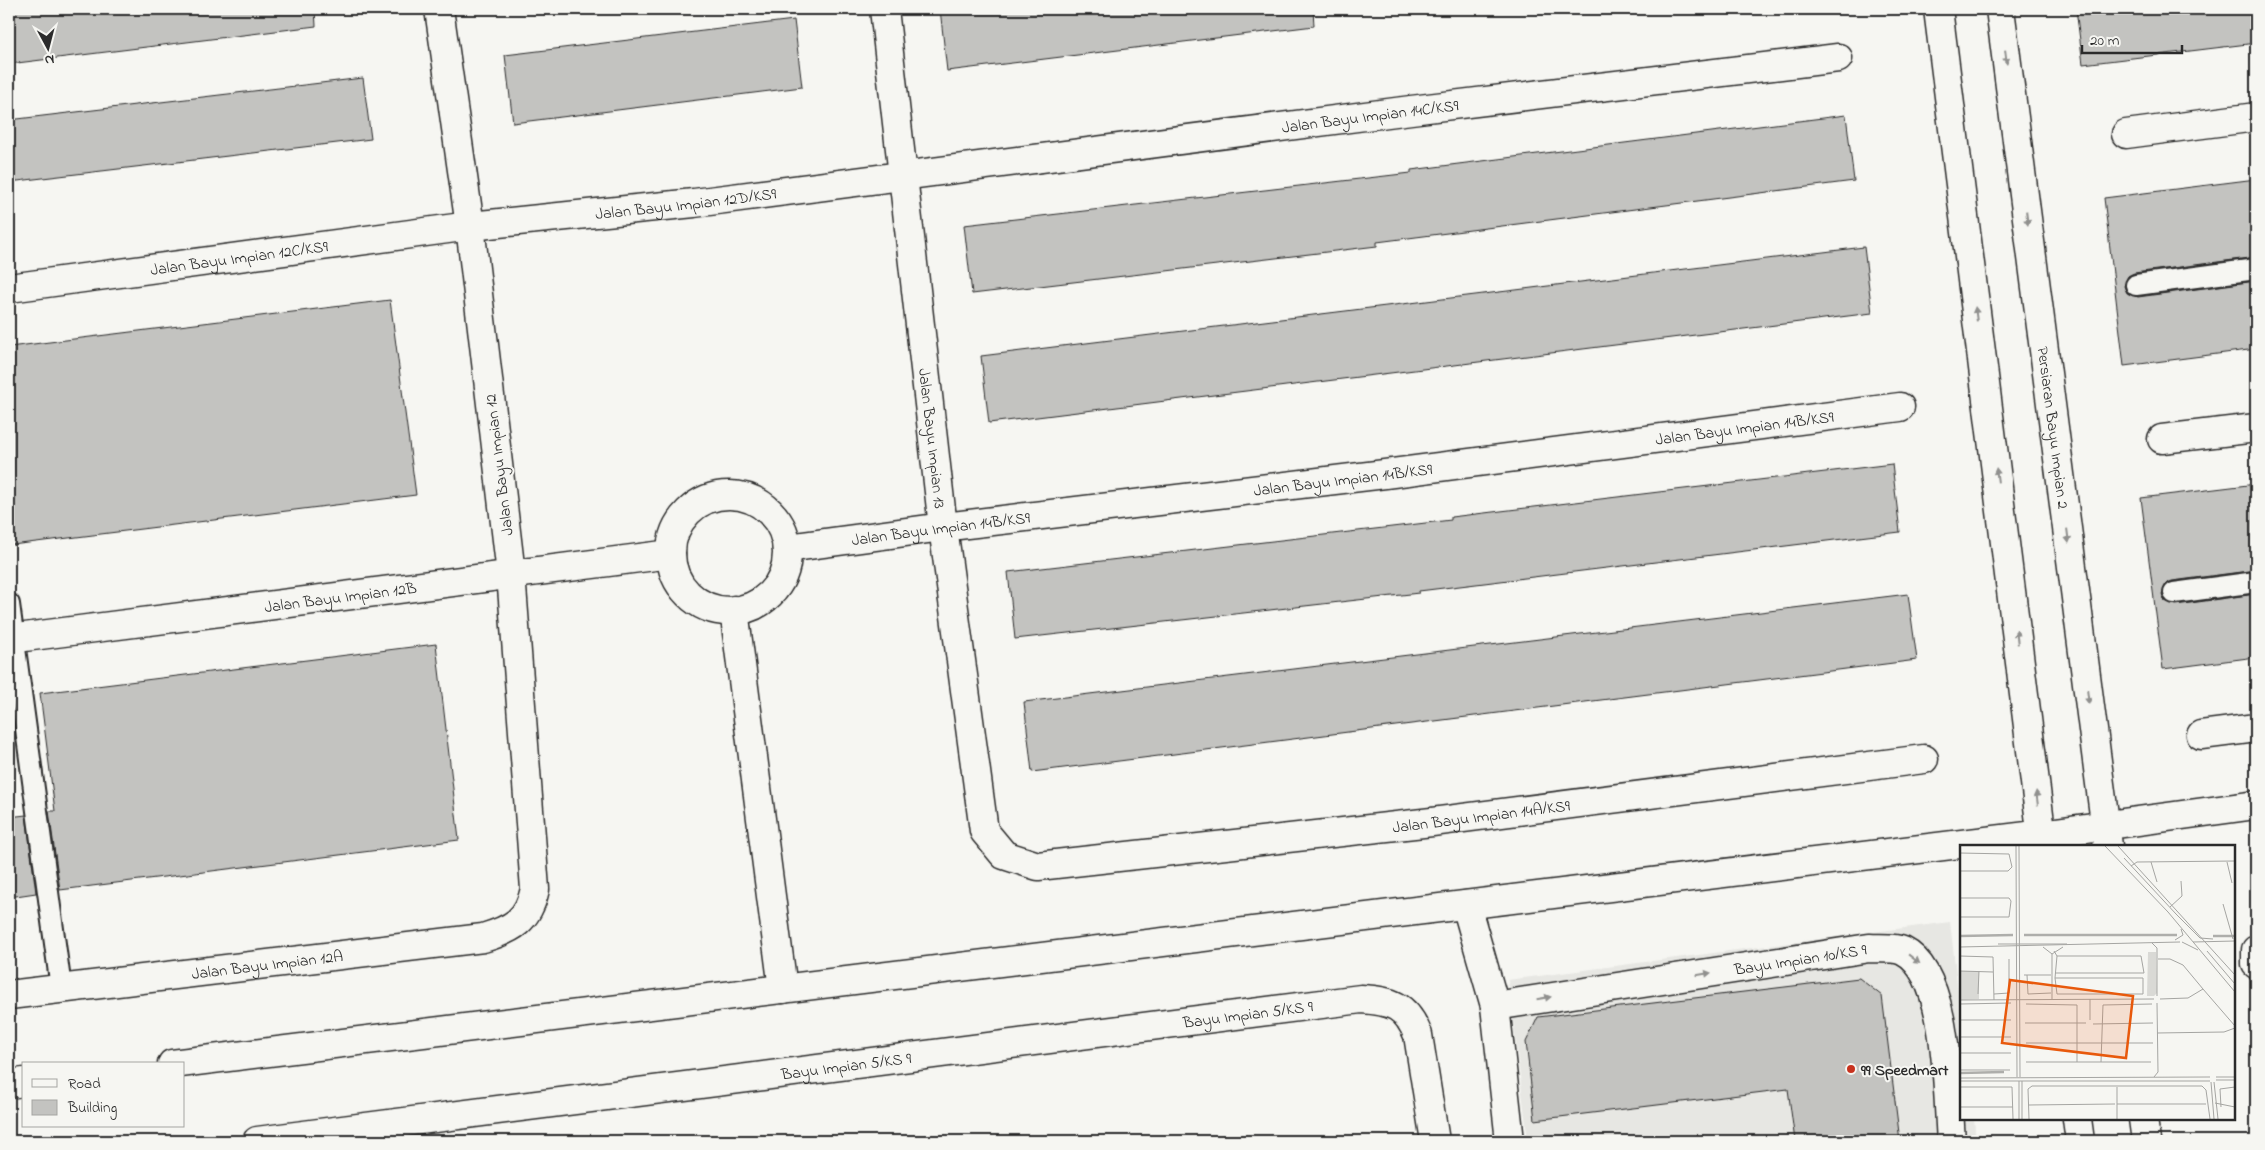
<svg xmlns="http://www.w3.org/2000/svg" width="2265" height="1150" font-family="'Indie Flower',sans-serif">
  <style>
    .built { fill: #e7e7e3 }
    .building { fill: #c3c3c0; stroke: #2b2b2b }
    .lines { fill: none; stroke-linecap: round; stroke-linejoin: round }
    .service-casing { stroke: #2b2b2b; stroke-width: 24 }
    .minor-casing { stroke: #2b2b2b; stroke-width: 31 }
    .tertiary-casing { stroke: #2b2b2b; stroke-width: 31 }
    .service { stroke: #f6f6f2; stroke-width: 20 }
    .minor { stroke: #f6f6f2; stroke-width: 28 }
    .tertiary { stroke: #f6f6f2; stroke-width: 28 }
    .oneway { fill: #90908e }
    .poi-dot { fill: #c8321e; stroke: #f6f6f2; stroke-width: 2 }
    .labels { text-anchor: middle; stroke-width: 4; stroke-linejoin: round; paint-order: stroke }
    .street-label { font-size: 16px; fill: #2b2b2b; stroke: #f6f6f2 }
    .poi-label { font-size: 16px; font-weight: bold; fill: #2b2b2b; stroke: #f6f6f2; text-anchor: start }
    .inset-river { fill: none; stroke: #aeaeab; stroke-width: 2.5 }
    .inset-road { fill: none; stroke: #a5a5a2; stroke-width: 1 }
    .view { fill: #e8590c; fill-opacity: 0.15; stroke: #e8590c; stroke-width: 2.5 }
    .inset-edge { fill: none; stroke: #2b2b2b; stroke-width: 2.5 }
  </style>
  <rect width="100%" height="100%" fill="#f6f6f2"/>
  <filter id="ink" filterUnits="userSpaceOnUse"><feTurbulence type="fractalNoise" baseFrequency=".02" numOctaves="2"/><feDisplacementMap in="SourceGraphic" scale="10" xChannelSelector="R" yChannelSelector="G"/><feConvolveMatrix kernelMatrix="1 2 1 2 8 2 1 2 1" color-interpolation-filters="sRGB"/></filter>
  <g filter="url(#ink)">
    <path class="built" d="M1950 922 1961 1017V1119H1974L1976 1141H1528L1508 980Z"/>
    <path class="building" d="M9 9H315L316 26 9 64Z
      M940 9H1313L1314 26 947 71Z
      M2076 9H2256V43L2083 64Z
      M794 20 802 87 513 123 505 55Z
      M363 78 371 139 9 182V120Z
      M1846 115 1854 181 1455 232 1377 242V246L972 294 964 225 1411 173V170Z
      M2256 179V257L2134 273 2128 276 2124 286 2127 293 2138 297 2256 281V349L2124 366 2104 198Z
      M1864 247 1872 313 989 423 981 356Z
      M390 300 416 495 12 545 9 515V347Z
      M1892 464 1900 532 1419 591V593L1015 639 1008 572 1375 529 1451 520V517Z
      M2256 484V570L2172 581 2166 584 2162 594 2165 601 2176 605 2256 594V657L2163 669 2141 498Z
      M1908 594 1917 660 1032 772 1024 702Z
      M436 644 459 840 60 890 49 811H55L40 693Z
      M26 815 36 893 9 897V817Z
      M1859 978 1882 996 1900 1141H1795L1788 1089 1535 1120 1526 1042 1538 1017Z"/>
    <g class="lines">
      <g class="service-casing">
        <path id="service" d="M2136 285 2256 269
          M2174 593 2256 582
          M9 604 61 988"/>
      </g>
      <g class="minor-casing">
        <g id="minor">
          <path id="s1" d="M884 9 943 527 984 831 1004 855 1038 866 1432 822 1924 759"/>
          <path d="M2126 134 2256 117"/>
          <path id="s2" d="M9 288 470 226 694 203 1411 110 1838 58"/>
          <path d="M2162 439 2256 428"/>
          <circle cx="729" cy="553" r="58"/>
          <path id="s3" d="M787 548 943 527 1385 474 1900 407"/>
          <path d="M734 610 783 989"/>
          <path id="s4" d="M9 639 671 554"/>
          <path d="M2201 735 2256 728"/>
          <path d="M1466 905 1495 1006 1510 1141"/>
          <path d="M2256 950V964"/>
          <path id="s5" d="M9 995 483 938C513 929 528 921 535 889L511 574 470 226 439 9"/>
          <path id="s6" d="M1495 1006 1869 948C1878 949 1894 947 1903 951 1950 974 1947 1094 1951 1141"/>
          <path d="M172 1064 2042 834 2256 805"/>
          <path d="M9 1084 24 1082"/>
          <path id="s7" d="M257 1141 1361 999C1392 1001 1406 1005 1418 1035L1435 1141"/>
        </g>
      </g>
      <g class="tertiary-casing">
        <g id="tertiary">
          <path d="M1938 9 2043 846"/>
          <path id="s8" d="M2000 9 2108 846"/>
          <path d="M2077 1119 2080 1141"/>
          <path d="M2143 1119 2146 1141"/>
        </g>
      </g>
      <use href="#service" class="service"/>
      <use href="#minor" class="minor"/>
      <use href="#tertiary" class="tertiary"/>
    </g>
    <defs><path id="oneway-solid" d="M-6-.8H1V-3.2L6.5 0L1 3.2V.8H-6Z" transform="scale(1.25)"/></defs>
    <g class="oneway">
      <use href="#oneway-solid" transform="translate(2006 57) rotate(83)"/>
      <use href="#oneway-solid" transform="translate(2027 218) rotate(83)"/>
      <use href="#oneway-solid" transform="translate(1976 314) rotate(-97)"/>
      <use href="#oneway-solid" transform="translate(1997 475) rotate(-97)"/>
      <use href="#oneway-solid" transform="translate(2068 536) rotate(83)"/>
      <use href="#oneway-solid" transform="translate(2017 637) rotate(-97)"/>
      <use href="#oneway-solid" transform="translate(2088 697) rotate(83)"/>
      <use href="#oneway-solid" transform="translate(2037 798) rotate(-97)"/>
      <use href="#oneway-solid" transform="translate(1914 959) rotate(38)"/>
      <use href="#oneway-solid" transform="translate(1704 974) rotate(-9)"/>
      <use href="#oneway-solid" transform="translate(1544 998) rotate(-9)"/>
    </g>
  </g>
  <circle class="poi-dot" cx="1851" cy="1069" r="5"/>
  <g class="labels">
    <g class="street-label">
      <text dy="6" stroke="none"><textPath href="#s2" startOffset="1372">Jalan Bayu Impian 14C/KS9</textPath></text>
      <text dy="6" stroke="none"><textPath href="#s2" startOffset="682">Jalan Bayu Impian 12D/KS9</textPath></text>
      <text dy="6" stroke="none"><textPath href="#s2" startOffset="232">Jalan Bayu Impian 12C/KS9</textPath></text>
      <text dy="6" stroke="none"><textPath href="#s3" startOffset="965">Jalan Bayu Impian 14B/KS9</textPath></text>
      <text dy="6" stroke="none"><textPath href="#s8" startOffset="422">Persiaran Bayu Impian 2</textPath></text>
      <text dy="6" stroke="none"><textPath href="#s1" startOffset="432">Jalan Bayu Impian 13</textPath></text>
      <text transform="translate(498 465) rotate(-97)" y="6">Jalan Bayu Impian 12</text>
      <text dy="6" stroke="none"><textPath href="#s3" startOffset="560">Jalan Bayu Impian 14B/KS9</textPath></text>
      <text dy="6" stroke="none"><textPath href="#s3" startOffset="155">Jalan Bayu Impian 14B/KS9</textPath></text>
      <text dy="6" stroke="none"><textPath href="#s4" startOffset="334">Jalan Bayu Impian 12B</textPath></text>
      <text dy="6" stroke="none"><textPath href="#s1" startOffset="1341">Jalan Bayu Impian 14A/KS9</textPath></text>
      <text dy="6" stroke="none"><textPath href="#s6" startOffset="309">Bayu Impian 10/KS 9</textPath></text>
      <text dy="6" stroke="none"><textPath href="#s5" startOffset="260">Jalan Bayu Impian 12A</textPath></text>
      <text dy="6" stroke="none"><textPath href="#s7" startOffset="999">Bayu Impian 5/KS 9</textPath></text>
      <text dy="6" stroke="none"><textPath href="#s7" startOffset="594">Bayu Impian 5/KS 9</textPath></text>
    </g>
    <g class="poi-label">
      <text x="1861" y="1075">99 Speedmart</text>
    </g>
  </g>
  <g transform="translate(1960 845)">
    <rect width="275" height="275" fill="#f6f6f2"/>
    <path d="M188 107H196L197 148 194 151H187ZM0 126H19V154L0 155Z" fill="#d9d9d5"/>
    <path class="inset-river" d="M64 90H217M0 91 53 90M253 91H275M0 228 44 227"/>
    <path class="inset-road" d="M56 1 57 232M59 1 60 232M145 1 208 67 275 147M158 1 275 130M0 8 49 9 52 22 48 26H0M164 13 216 69M191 17 197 37M267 17 272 38M171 21 177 17 275 16M0 53H49L51 56 49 72H0M263 59 273 94M210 62 222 51 221 36M215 68 240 93 253 94M215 95 223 90 221 84M222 97 238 105M233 97 275 96M192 98 197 103V151M38 99H107M0 102 220 97M83 102 92 109 103 102M94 106 97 111 95 133 97 149H183V133H95M247 106 275 139M0 111 33 112 34 155M198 114H210L223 120 243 144 228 153 200 154M0 126 33 127M95 128H184L181 111H97M64 130H91M67 130 68 149 91 148M243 144 275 181M18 149 19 126M34 149 49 148V114M92 154V109M130 154V175M0 155 194 154M0 159 51 158M66 159 117 160V217M0 175H51M65 178H126M133 179 193 178M197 188 264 187 275 183M0 192H51M66 198H193M0 208H51M66 217H191M141 217 143 160 192 159M0 225H50M194 232 198 227 197 158M256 232H275M0 233 250 232M256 235H275M0 236H250M59 236V274M62 236V274M251 237 254 274M254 237 258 274M0 242H52L53 274M157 242V274M255 258 275 262M157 259H246M69 260 155 259M0 262H53M261 262 260 244 275 242M69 274 68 244 72 241H242L246 245 250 274"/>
    <path class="view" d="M50 135 173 151 166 213 42 198Z"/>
    <rect width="275" height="275" class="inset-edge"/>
  </g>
  <rect width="2265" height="1150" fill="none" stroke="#f6f6f2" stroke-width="30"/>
  <rect x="15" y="15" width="2235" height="1120" fill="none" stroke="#2b2b2b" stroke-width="2" filter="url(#ink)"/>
  <rect x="22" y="1062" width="162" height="65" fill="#f6f6f2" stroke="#a5a5a2"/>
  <rect x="32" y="1079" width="25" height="8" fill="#f6f6f2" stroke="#a5a5a2"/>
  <text x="68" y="1088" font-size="15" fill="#2b2b2b">Road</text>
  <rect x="32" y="1100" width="25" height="15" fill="#c3c3c0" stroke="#a5a5a2"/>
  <text x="68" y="1112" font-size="15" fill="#2b2b2b">Building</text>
  <g transform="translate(48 48) rotate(173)" stroke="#f6f6f2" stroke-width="4" paint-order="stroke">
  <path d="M0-4L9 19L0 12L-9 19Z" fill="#2b2b2b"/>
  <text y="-8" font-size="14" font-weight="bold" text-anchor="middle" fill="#2b2b2b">N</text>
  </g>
  <path d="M2082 45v8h100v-8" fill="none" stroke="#2b2b2b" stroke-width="2.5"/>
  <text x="2090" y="45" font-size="15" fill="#2b2b2b" stroke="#f6f6f2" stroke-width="4" paint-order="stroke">20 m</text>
</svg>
